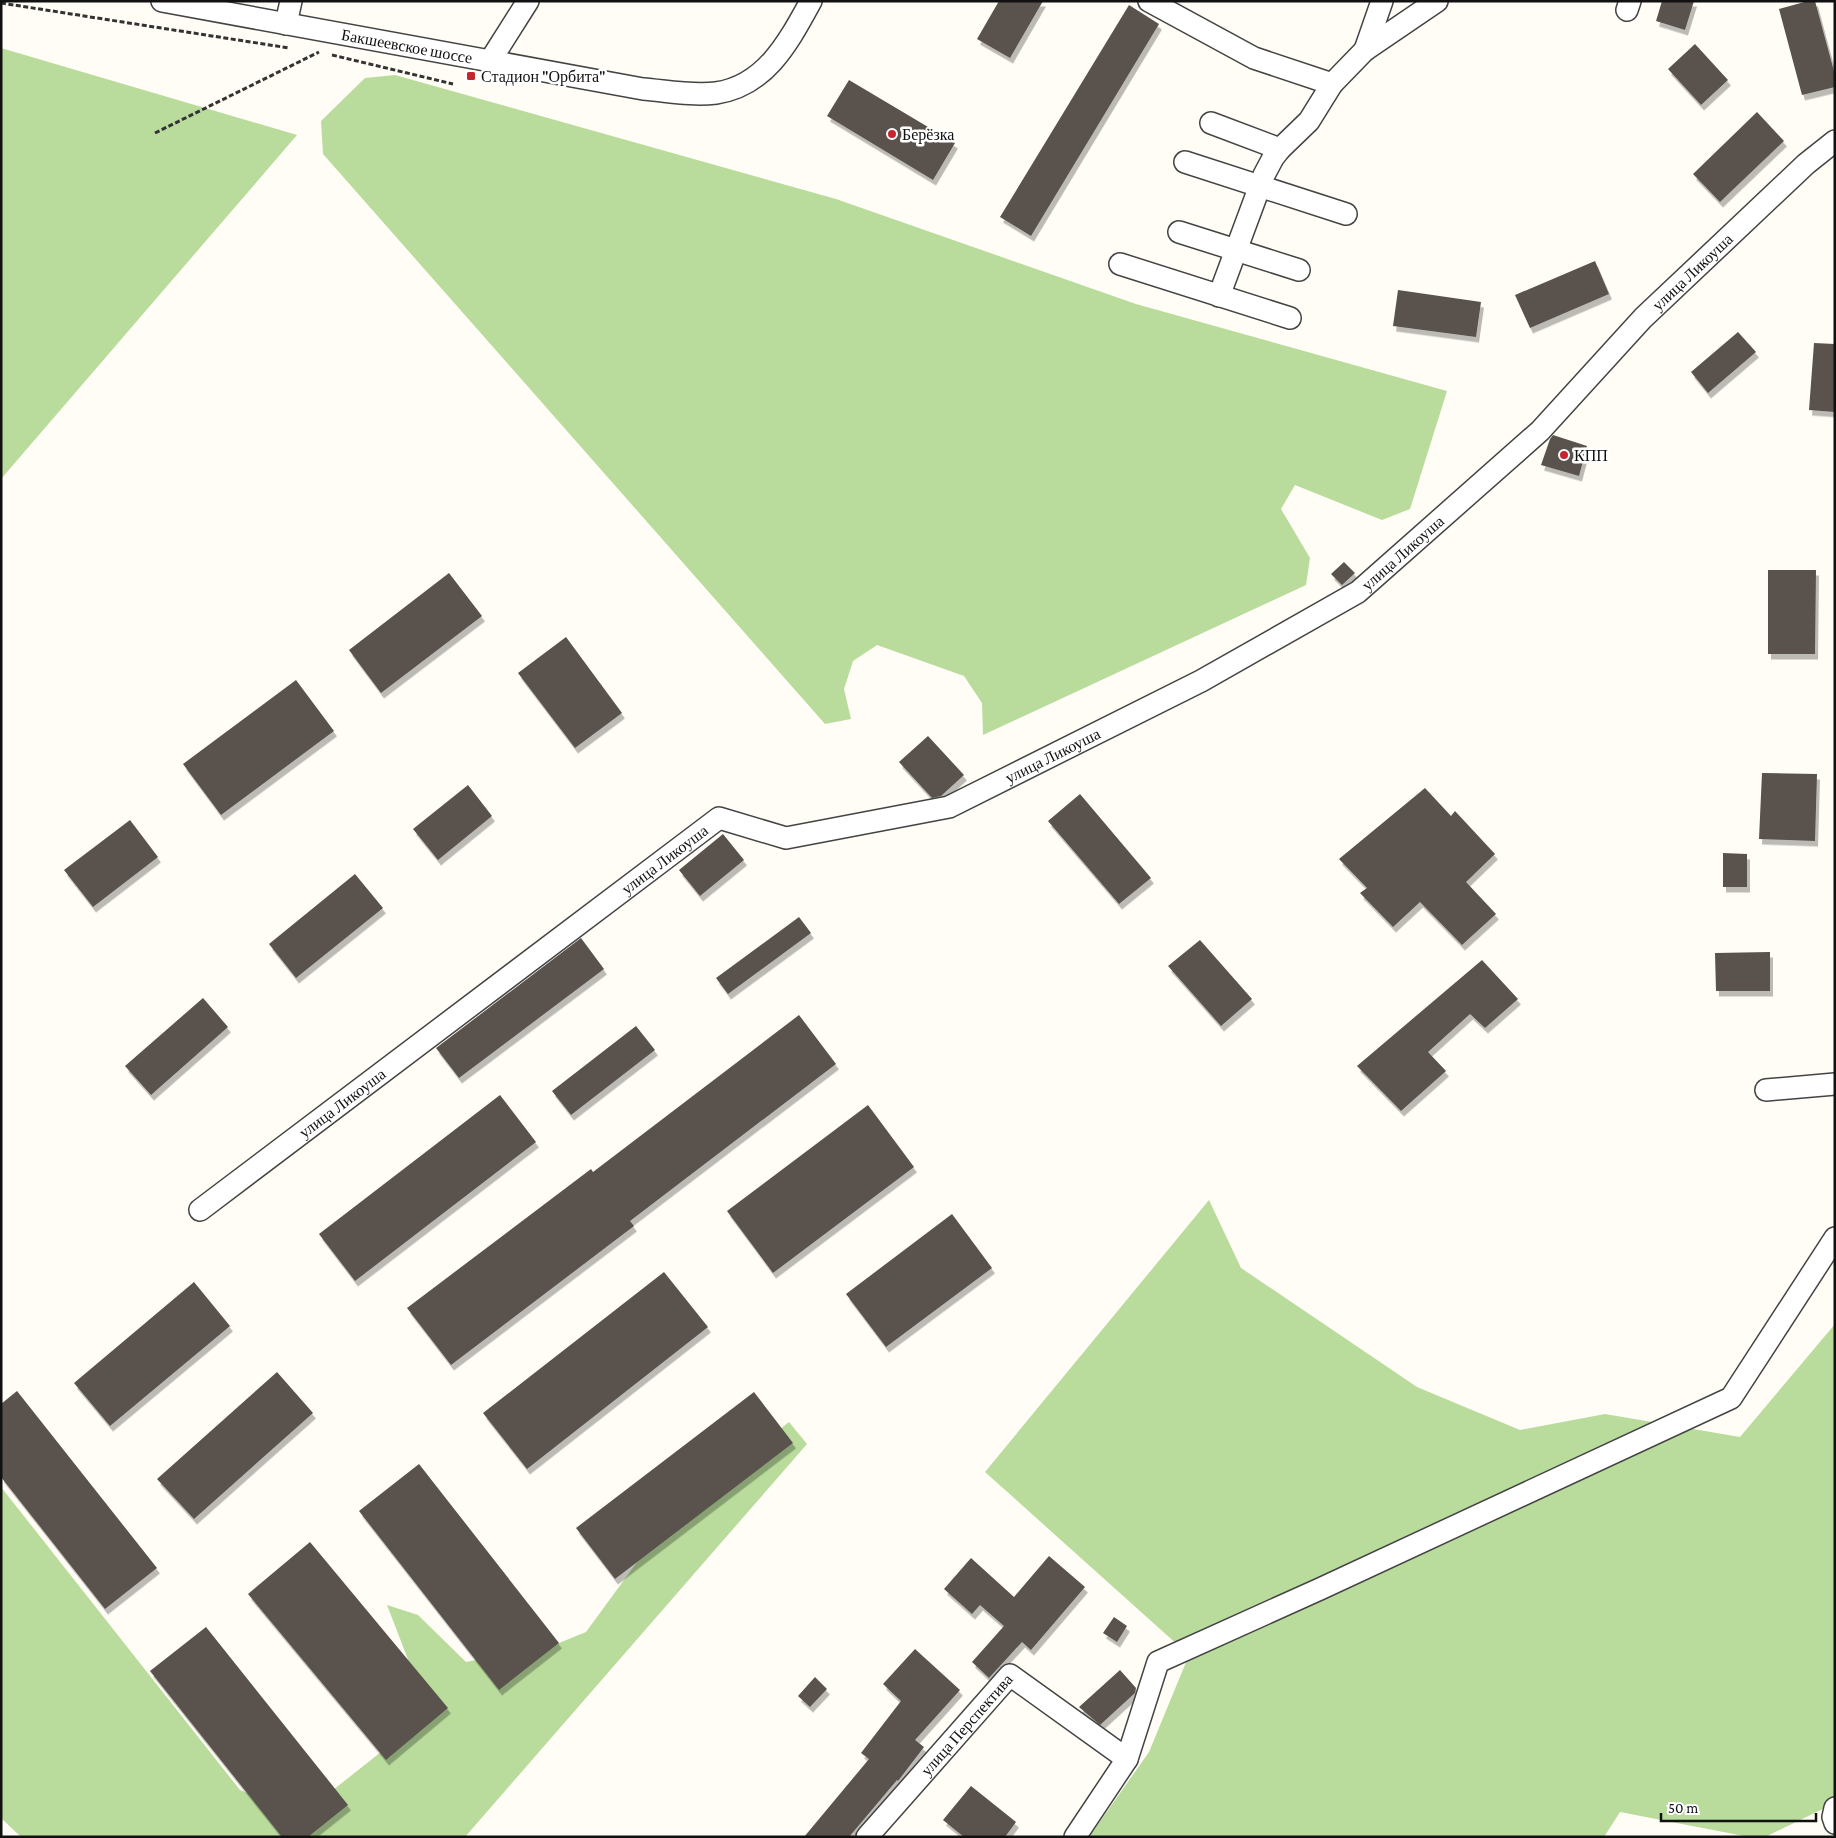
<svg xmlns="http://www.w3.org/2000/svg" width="1836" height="1838" font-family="'Crimson Pro',serif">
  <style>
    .forest { fill: #b9dc9c }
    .building { fill: #5a524d; filter: url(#shadow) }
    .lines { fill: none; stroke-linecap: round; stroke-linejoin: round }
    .minor-casing { stroke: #444; stroke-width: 24 }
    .path { stroke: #333; stroke-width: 3; stroke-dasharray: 5 2.5; stroke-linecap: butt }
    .minor { stroke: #fff; stroke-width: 21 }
    .poi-dot { fill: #c4262e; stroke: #fff; stroke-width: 2 }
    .labels { text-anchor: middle; stroke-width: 5; stroke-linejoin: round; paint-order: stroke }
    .street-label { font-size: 16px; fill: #111; stroke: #fff }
    .poi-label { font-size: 16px; fill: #111; stroke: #fff; text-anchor: start }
  </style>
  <defs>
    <filter id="shadow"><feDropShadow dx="3" dy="5.5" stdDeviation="0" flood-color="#0004"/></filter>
  </defs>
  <rect width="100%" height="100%" fill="#fffdf5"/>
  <path class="forest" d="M1 48 297 135 1 479Z
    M395 75 836 199 1136 304 1447 391 1410 509 1382 520 1295 485 1281 509 1310 558 1306 585 983 735 982 703 964 676 877 645 853 661 844 689 851 719 825 724 323 154 321 121 365 78Z
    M1209 1200 1241 1268 1417 1387 1520 1430 1605 1414 1740 1437 1835 1324V1803L1765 1837H1749L1620 1812 1604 1837H1089L1149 1752 1189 1655 985 1472Z
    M789 1422 807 1444 465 1837H21L1 1818V1487L240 1790 272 1803 333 1790 429 1714 387 1605 418 1615 466 1662 559 1643 586 1632 673 1513Z"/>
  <path class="building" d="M999 1H1043L1010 58 977 39Z
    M1662 1H1694L1685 30 1656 21Z
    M1808 1H1815L1835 75V87L1802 95 1779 9Z
    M1129 5 1159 24 1031 236 1000 217Z
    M1695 44 1728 80 1701 105 1668 69Z
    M849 80 955 143 933 180 827 116Z
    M1757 112 1784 141 1720 202 1693 174Z
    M1595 261 1609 294 1530 328 1515 295Z
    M1398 290 1481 302 1476 337 1393 326Z
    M1738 332 1756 352 1708 393 1691 372Z
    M1814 343 1835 344V412L1809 410Z
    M1553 435 1587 446 1579 476 1541 465 1550 439Z
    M1344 562 1355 573 1342 585 1331 574Z
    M1768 570H1816L1815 654H1768Z
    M449 573 482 616 381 693 349 650Z
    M566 637 622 713 575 748 518 673Z
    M296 680 334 731 221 815 183 764Z
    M928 736 964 775 941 796 932 798 899 762Z
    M1762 773 1817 774 1815 841 1759 839Z
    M468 785 492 816 438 860 413 829Z
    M1425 788 1451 816 1455 811 1495 854 1466 882 1496 914 1462 945 1420 902 1393 927 1360 893 1367 888 1339 859Z
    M1080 794 1151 878 1119 904 1048 821Z
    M130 820 158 857 93 907 64 870Z
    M723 834 744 860 700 896 679 870Z
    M1723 853 1747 854V887H1723Z
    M355 874 383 908 296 978 269 944Z
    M799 917 811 933 728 994 716 978Z
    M581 938 604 969 459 1078 436 1048Z
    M1200 940 1252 999 1221 1026 1168 966Z
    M1770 952V991H1716L1715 953Z
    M1482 960 1518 999 1485 1028 1470 1014 1428 1052 1446 1071 1401 1111 1357 1066Z
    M203 998 228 1027 151 1095 125 1066Z
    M799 1015 836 1064 630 1221 634 1226 451 1365 407 1308 591 1169 593 1172Z
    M636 1026 655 1050 571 1115 552 1091Z
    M500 1095 536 1142 355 1281 319 1234Z
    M868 1105 914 1167 773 1273 727 1211Z
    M952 1214 992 1268 886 1347 846 1294Z
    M664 1272 708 1327 527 1469 483 1413Z
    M194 1282 230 1326 110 1426 74 1383Z
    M277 1372 313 1413 194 1519 157 1479Z
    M17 1391 157 1568 105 1609 1 1477V1404Z
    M754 1392 793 1443 615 1579 576 1528Z
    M419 1464 559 1643 499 1690 359 1511Z
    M310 1542 448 1708 386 1760 248 1594Z
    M1049 1556 1085 1587 1031 1650 1022 1642 989 1678 972 1662 1004 1626 980 1605 972 1614 944 1589 971 1558 1014 1597Z
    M1114 1617 1127 1626 1117 1642 1103 1633Z
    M206 1627 348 1805 308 1837H282L150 1671Z
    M915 1649 960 1690 915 1740 924 1747 898 1781 897 1780 849 1837H804L869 1759 861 1753 901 1701 883 1684Z
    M1120 1670 1136 1688 1135 1693 1100 1725 1079 1707Z
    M815 1677 827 1689 810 1707 798 1696Z
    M971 1786 1016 1822 1005 1837H964L943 1820Z"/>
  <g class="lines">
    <g class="minor-casing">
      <g id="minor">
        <path id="s1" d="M162 1 643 89C667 91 692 96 716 93 766 86 789 41 811 1"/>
        <path d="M1149 1 1254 58 1332 84"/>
        <path d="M1627 10 1630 1"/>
        <path d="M286 24 291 1"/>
        <path d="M1365 50 1382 1"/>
        <path d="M490 61 528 1"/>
        <path d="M1211 123 1280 149"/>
        <path d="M1185 162 1346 214"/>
        <path d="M1179 232 1299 270"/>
        <path d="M1120 264 1290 318"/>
        <path d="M1219 296 1264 175 1273 158 1280 149 1309 121 1332 84 1365 50 1437 1"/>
        <path d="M1766 1090 1835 1084"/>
        <path id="s2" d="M200 1210 719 818 786 838 949 807 1201 681 1358 592 1540 431 1643 318 1806 164 1835 141"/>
        <path d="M1835 1808 1833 1817 1835 1823"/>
        <path id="s3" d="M867 1837 1010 1675 1127 1759"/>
        <path d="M1075 1837 1127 1759 1158 1662 1320 1589 1731 1398 1835 1238"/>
      </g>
    </g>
    <path class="path" d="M1 3 289 48
      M332 55 453 84
      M155 133 319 52"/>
    <use href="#minor" class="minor"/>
  </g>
  <g class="poi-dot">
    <rect x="466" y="71" width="10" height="10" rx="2.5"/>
    <circle cx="892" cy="134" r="5"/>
    <circle cx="1564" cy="455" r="5"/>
  </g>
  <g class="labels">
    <g class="street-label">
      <text dy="6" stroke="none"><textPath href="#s1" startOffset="249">Бакшеевское шоссе</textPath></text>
      <text dy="6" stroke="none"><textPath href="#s2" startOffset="1812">улица Ликоуша</textPath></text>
      <text dy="6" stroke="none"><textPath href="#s2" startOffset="1408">улица Ликоуша</textPath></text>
      <text dy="6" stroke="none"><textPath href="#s2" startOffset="1002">улица Ликоуша</textPath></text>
      <text dy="6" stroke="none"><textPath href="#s2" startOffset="582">улица Ликоуша</textPath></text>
      <text dy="6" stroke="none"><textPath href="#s2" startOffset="178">улица Ликоуша</textPath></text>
      <text dy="6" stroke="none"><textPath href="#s3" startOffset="150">улица Перспектива</textPath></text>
    </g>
    <g class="poi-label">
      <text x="481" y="82">Стадион "Орбита"</text>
      <text x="902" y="140">Берёзка</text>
      <text x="1574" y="461">КПП</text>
    </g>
  </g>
  <rect width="1836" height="1838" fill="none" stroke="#111111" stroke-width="5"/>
  <path d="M1661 1813v8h155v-8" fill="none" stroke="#111111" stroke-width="2.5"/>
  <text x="1668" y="1813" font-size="15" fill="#111111" stroke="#ffffff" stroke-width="4" paint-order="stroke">50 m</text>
</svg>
